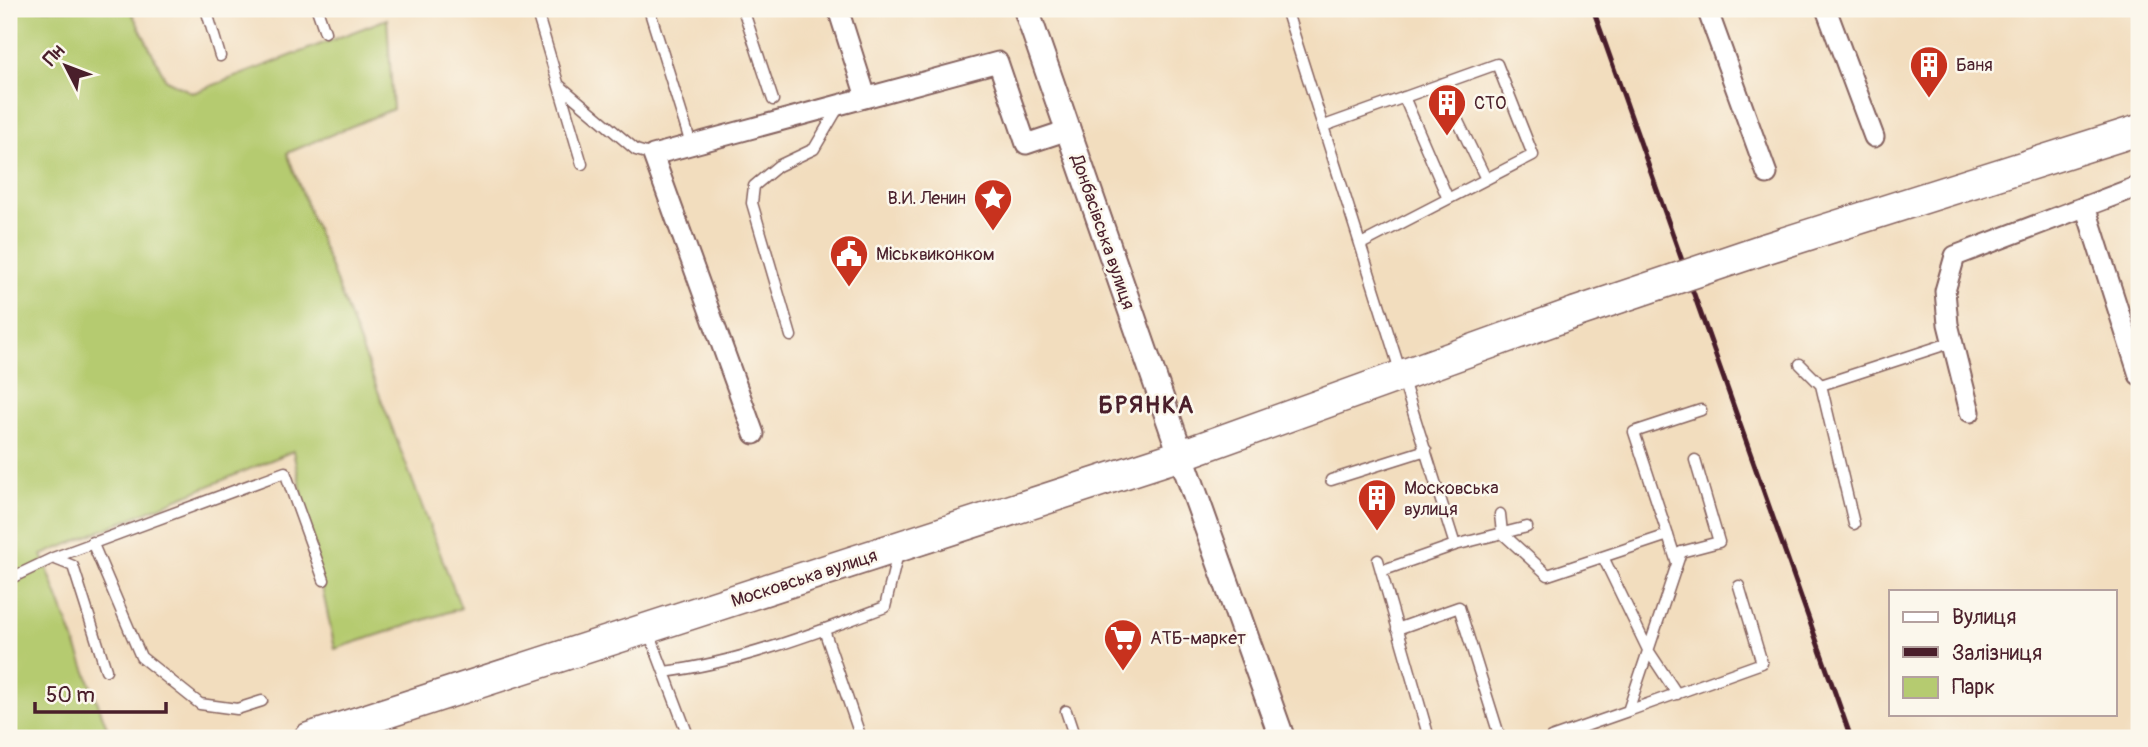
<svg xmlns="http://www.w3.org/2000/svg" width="2148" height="747" font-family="Pangolin,sans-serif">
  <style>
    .green { fill: #b5cb70; stroke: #80754e; stroke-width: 2 }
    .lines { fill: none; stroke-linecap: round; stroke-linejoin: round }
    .service-casing { stroke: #85625e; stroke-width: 13 }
    .minor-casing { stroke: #85625e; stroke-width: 23 }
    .tertiary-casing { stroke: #85625e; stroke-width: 28 }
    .primary-casing { stroke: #85625e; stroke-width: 33 }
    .service { stroke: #fff; stroke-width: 10 }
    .minor { stroke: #fff; stroke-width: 19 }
    .tertiary { stroke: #fff; stroke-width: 24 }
    .primary { stroke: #fff; stroke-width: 30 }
    .rail { stroke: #4a1f2b; stroke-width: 5 }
    .primary-bridge-casing { stroke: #85625e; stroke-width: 33; stroke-linecap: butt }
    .primary-bridge { stroke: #fff; stroke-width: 30 }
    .labels { text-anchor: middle; stroke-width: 5; stroke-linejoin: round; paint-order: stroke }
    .poi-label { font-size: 18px; fill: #4a1f2b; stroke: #fbf7ec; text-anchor: start }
    .street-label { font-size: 18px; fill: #4a1f2b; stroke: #fbf7ec }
    .district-label { font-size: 24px; font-weight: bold; letter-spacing: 2px; fill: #4a1f2b; stroke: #fbf7ec }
  </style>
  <rect width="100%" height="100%" fill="#fbf7ec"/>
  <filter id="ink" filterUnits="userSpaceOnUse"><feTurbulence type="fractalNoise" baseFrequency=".0143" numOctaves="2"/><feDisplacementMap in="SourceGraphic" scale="14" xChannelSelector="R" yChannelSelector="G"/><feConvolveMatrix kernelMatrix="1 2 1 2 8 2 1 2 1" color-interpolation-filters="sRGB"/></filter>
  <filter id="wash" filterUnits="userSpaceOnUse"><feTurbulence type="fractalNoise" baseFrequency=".00686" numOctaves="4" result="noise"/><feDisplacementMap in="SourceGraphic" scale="28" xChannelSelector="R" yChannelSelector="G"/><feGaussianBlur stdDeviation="1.57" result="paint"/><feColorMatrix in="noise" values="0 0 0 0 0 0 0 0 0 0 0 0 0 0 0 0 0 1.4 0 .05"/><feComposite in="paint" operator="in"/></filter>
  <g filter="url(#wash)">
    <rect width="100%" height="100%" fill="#f2ddbe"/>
    <path class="green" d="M9 9H130L166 80 193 93 387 19 393 109 287 153 461 608 335 649 293 451 42 555 111 738H9Z"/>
  </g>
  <g filter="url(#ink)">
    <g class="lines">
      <g class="service-casing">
        <path id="service" d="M206 9 220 56
          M317 9 325 32
          M536 9 582 164
          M649 9 691 144
          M743 9 773 100
          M1286 9 1455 545 1381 571
          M1440 84 1486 179
          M559 85 636 150 653 155
          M1404 97 1448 199
          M1324 126 1497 64 1533 155 1361 244
          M791 336 752 203 754 186 778 166 814 149 838 108
          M1800 364 1821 385
          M1331 480 1426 450
          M1500 514 1502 533 1548 575 1668 535
          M1854 524 1821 385 1953 342
          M92 542 141 657 200 704 237 709 262 701
          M1455 545 1527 527
          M1603 557 1648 650 1677 694
          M53 558 285 472 324 580
          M1378 560 1429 738
          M1677 563 1634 432 1701 410
          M9 579 53 558 73 566 106 670
          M1397 629 1459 607 1500 738
          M648 630 689 738
          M824 630 861 738
          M664 672C737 663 816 633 885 607L898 553
          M1066 711 1075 738
          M1628 711 1762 663 1739 586
          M1551 738 1628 711 1681 552 1719 542 1695 460"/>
      </g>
      <g class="minor-casing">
        <path id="minor" d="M838 9 866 97
          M1707 9 1767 174
          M1826 9 1874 137
          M2085 206 2139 375
          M1970 412 1948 324 1945 291 1955 256 2139 186
          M754 434 653 155 998 62 1026 144 1068 130"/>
      </g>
      <g class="tertiary-casing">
        <path id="tertiary" d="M1026 9 1181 455 1282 738"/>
      </g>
      <g class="primary-casing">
        <path id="primary" d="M1764 249 2139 130
          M309 738 1181 455 1574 313"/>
      </g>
      <use href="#service" class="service"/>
      <use href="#minor" class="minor"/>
      <use href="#tertiary" class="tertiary"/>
      <use href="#primary" class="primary"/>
      <path class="rail" d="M1593 9 1851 738"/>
      <g class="primary-bridge-casing">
        <path id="primary-bridge" d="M1574 313 1764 249"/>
      </g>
      <use href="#primary-bridge" class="primary-bridge"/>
    </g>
  </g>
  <defs>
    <g id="building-pin" transform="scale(2.0125)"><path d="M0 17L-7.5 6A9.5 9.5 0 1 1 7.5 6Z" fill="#c8321e" stroke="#fbf7ec"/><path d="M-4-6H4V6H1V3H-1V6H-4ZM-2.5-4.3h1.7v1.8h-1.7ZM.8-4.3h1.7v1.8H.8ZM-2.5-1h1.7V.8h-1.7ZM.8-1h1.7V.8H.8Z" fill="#fff"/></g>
    <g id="sight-pin" transform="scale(2.0125)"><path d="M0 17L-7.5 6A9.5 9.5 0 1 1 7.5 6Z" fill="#c8321e" stroke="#fbf7ec"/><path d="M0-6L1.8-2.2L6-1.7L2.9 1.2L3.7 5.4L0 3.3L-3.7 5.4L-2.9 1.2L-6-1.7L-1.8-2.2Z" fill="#fff"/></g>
    <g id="civic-pin" transform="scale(2.0125)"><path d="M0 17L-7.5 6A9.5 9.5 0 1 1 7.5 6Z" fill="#c8321e" stroke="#fbf7ec"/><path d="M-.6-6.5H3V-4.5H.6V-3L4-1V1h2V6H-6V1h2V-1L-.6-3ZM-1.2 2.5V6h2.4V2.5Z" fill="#fff"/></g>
    <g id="supermarket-pin" transform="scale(2.0125)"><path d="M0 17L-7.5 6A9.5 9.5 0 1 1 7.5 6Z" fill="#c8321e" stroke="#fbf7ec"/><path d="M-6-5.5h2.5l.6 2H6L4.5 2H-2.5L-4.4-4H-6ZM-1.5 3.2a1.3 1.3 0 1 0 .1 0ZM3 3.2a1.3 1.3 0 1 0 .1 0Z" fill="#fff"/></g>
  </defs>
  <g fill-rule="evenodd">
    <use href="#building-pin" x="1929" y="65"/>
    <use href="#building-pin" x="1447" y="103"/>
    <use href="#sight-pin" x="993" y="198"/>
    <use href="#civic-pin" x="849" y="254"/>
    <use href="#building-pin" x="1377" y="498"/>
    <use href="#supermarket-pin" x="1123" y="638"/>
  </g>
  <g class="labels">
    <g class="poi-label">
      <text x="1956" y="71">Баня</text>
      <text x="1474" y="109">СТО</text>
      <text x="966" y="204" text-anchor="end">В.И. Ленин</text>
      <text x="876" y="260">Міськвиконком</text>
      <text x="1404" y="494">Московська<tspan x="1404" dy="21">вулиця</tspan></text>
      <text x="1150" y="644">АТБ-маркет</text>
    </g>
    <g class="street-label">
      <text transform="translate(1103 232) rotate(71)" y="6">Донбасівська вулиця</text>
      <text transform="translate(804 578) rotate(-18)" y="6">Московська вулиця</text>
    </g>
    <g class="district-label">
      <text x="1147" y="413">БРЯНКА</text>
    </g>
  </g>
  <rect width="2148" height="747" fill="none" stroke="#fbf7ec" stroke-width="35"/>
  <rect x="1889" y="590" width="228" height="126" fill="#fbf7ec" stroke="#b4a19f" stroke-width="2"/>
  <rect x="1903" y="612" width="35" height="10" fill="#ffffff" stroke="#b4a19f" stroke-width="2"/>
  <text x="1952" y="624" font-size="21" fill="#4a1f2b">Вулиця</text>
  <rect x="1903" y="647" width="35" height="10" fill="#4a1f2b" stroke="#b4a19f" stroke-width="2"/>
  <text x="1952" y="660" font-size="21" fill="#4a1f2b">Залізниця</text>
  <rect x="1903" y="677" width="35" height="21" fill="#b5cb70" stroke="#b4a19f" stroke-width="2"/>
  <text x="1952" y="694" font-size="21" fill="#4a1f2b">Парк</text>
  <g transform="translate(66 66) rotate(312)" stroke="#fbf7ec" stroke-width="5" paint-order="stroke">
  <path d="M0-5L12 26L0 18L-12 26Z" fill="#4a1f2b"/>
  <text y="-10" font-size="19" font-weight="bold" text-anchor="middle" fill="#4a1f2b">Пн</text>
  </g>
  <path d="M35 702v10h131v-10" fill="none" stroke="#4a1f2b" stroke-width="3.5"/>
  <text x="46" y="702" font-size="21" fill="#4a1f2b" stroke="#fbf7ec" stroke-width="5" paint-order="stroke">50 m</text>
</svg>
